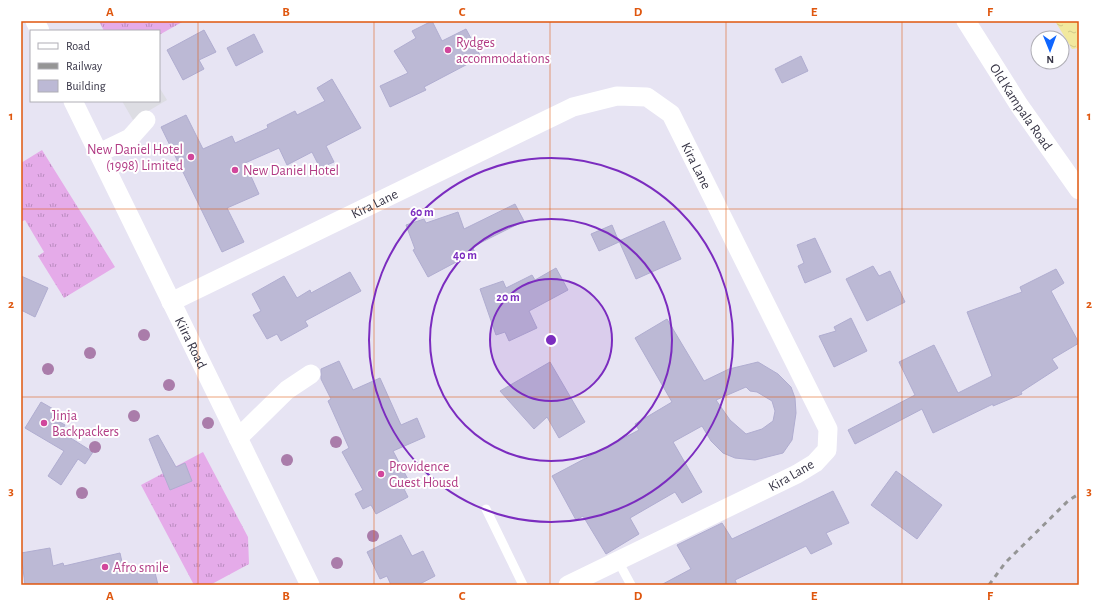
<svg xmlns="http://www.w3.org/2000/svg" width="1100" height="606" font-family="'Alegreya Sans',sans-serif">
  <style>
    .grass { fill: url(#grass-tufts) }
    .parking { fill: #dddde3 }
    .water { fill: url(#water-ripples) }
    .building { fill: #bcb9d5; stroke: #b0add0; fill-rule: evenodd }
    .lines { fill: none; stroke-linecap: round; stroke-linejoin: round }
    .lane { stroke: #fff; stroke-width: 9 }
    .street { stroke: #fff; stroke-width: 19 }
    .rail { stroke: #959595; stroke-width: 3; stroke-dasharray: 5 5; stroke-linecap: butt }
    .tree { fill: #aa7caa }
    .grid { fill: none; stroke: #df570f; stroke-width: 1; stroke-opacity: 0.55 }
    .ring { fill: none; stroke: #7b2cbf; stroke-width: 2 }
    .hotel-dot { fill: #d1479c; stroke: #fff; stroke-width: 1.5 }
    .labels { text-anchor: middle; stroke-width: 4; stroke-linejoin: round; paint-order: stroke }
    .hotel-label { font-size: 14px; fill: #b23c85; stroke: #fff; text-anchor: start }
    .street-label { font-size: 14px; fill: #363445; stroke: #fff }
    .centre { fill: #7b2cbf; stroke: #fff; stroke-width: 2 }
    .ring-label { font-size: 12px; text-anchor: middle; font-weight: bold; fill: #7b2cbf; stroke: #fff; stroke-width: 4; stroke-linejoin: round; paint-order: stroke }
    .neatline { fill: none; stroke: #df570f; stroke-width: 1.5 }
    .grid-label { font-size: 13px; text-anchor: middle; font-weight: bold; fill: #df570f }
  </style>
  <defs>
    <pattern id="grass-tufts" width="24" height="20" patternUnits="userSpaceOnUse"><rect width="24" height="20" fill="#e5abe9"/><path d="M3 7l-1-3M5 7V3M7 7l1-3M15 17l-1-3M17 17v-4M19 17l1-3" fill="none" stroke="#ba8cbf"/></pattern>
    <pattern id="water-ripples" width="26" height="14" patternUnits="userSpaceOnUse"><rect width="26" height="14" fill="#f2e99e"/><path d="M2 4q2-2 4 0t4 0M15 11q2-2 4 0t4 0" fill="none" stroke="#d0c889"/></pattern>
  </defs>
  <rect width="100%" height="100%" fill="#e7e4f3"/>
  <path class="grass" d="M99 21H184L159 35V31H104Z
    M42 150 115 267 64 298 38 256 44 252 25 220 21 222V163Z
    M203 452 248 537 249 564 210 585H194L141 485Z"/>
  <path class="parking" d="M159 87 167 100 133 120 122 101H159Z"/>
  <path class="water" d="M1055 21H1079V48L1072 49Z"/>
  <path class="building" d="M432 21 442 41 466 29 481 57 424 87 426 90 390 107 380 86 408 73 394 51 416 38 412 31Z
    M204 30 216 52 199 60 204 69 183 80 167 50Z
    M254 34 263 52 236 66 227 48Z
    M801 56 808 71 782 83 775 69Z
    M332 79 361 128 326 146 334 162 320 168 312 152 287 165 279 148 245 163 259 194 227 208 244 242 222 252 161 127 186 115 203 149 232 136 235 143 268 128 267 125 295 111 297 115 325 101 317 88Z
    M515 204 524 221 472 247 475 252 428 277 413 250 415 249 406 225 424 219 426 223 458 212 464 229Z
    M664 221 681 259 636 279 619 241Z
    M612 225 619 242 599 251 591 234Z
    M815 238 831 272 805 283 798 266 804 263 797 245Z
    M873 266 879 276 890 271 905 302 867 321 846 279Z
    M556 268 568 290 529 311 537 328 509 341 505 332 496 335 480 289 503 281 506 288 532 275 535 280Z
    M1056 269 1064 283 1051 291 1079 343 1052 359 1058 368 1021 392 1022 394 993 406V404L933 433 922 409 855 444 848 430 915 395 899 362 934 345 958 393 992 376 967 312 1022 292 1020 287Z
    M350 272 361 291 305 321 308 326 281 341 277 334 267 339 253 315 261 311 252 294 284 276 297 298 310 290 311 293Z
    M21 276 48 288 35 317 21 310Z
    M851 318 867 351 834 367 819 336 836 331 834 327Z
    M667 319 704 381 729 369 758 362 778 374 791 387 795 398 796 413 792 440 783 453 755 460 735 458 723 453 711 441 702 426 673 442 702 492 682 503 675 492 630 518 639 534 606 554 583 516 576 520 552 476 639 430 635 424 672 402 635 338ZM746 387 750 391 757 392 772 401 775 411 773 421 762 429 746 434 730 420 716 400Z
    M339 361 353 390 380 378 401 425 417 418 425 437 393 451 411 485 404 489 408 497 376 514 371 505 363 509 355 494 363 490 342 452 349 448 328 401 331 399 321 379V369Z
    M550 362 585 422 559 438 547 417 534 429 500 391Z
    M41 402 55 410 51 417 65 425 61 432 93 452 85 464 78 459 61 485 48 476 64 451 25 428Z
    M158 435 176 467 185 463 192 481 170 490 149 439Z
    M896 471 942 505 917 539 871 505Z
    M833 491 849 523 826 533 832 544 811 554 806 546 735 580 737 585H661L691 569 677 545 722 523 732 539Z
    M401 535 412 556 423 551 435 576 418 585H391L387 576 380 579 367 552Z
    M50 548 53 566 63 563 64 566 120 553 124 571 153 564 158 585H25L21 553Z"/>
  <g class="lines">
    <path class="lane" d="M486 509 523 585
      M618 561 631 585"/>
    <g class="street">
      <path d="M35 21 40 31"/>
      <path id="s1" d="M966 21 1019 105 1079 190"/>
      <path id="s2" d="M73 101 310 585"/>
      <path d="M99 153 130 138 146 120"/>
      <path id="s3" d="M171 302 573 107 617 96 647 97 671 114 828 429 827 450 815 463 797 474 568 585"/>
      <path d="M238 438 287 390 311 374"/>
    </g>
    <path class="rail" d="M989 585 1005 563 1069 500 1079 494"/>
  </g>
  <g class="tree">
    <circle cx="144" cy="335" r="6"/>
    <circle cx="90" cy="353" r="6"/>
    <circle cx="48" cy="369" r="6"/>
    <circle cx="169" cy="385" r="6"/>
    <circle cx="134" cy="416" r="6"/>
    <circle cx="208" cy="423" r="6"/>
    <circle cx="336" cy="442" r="6"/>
    <circle cx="95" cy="447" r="6"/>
    <circle cx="287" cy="460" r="6"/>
    <circle cx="82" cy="493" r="6"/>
    <circle cx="373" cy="536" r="6"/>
    <circle cx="337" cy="563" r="6"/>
  </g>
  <path class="grid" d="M198 21V585M374 21V585M550 21V585M726 21V585M902 21V585M21 209H1079M21 397H1079"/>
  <circle cx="551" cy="340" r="61" fill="#7b2cbf" fill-opacity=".12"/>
  <g class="ring">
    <circle cx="551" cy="340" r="61"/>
    <circle cx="551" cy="340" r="121"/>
    <circle cx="551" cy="340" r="182"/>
  </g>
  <g class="hotel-dot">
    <circle cx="448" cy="50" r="4"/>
    <circle cx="191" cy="157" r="4"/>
    <circle cx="235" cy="170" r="4"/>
    <circle cx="44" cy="423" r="4"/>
    <circle cx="381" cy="474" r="4"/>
    <circle cx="105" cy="567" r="4"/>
  </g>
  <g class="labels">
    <g class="hotel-label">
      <text x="456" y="47">Rydges<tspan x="456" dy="16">accommodations</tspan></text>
      <text x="183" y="154" text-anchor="end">New Daniel Hotel<tspan x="183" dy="16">(1998) Limited</tspan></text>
      <text x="243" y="175">New Daniel Hotel</text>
      <text x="52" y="420">Jinja<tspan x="52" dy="16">Backpackers</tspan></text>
      <text x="389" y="471">Providence<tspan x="389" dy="16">Guest Housd</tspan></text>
      <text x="113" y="572">Afro smile</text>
    </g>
    <g class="street-label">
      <text dy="5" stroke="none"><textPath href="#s1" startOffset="102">Old Kampala Road</textPath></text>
      <text dy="5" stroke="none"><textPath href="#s3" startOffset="609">Kira Lane</textPath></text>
      <text dy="5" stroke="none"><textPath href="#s3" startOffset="226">Kira Lane</textPath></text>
      <text dy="5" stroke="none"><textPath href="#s2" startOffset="269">Kiira Road</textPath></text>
      <text transform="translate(791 475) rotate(-30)" y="5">Kira Lane</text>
    </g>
  </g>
  <circle cx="551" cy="340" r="6" class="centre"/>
  <g class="ring-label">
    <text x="422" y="216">60 m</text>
    <text x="465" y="259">40 m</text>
    <text x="508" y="301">20 m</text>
  </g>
  <rect width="1100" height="606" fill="none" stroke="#ffffff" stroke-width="44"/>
  <rect x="30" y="30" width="130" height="72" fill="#ffffff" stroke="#afaeb5"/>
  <rect x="38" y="43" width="20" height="6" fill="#ffffff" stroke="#afaeb5"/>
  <text x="66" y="50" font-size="12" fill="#363445">Road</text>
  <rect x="38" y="63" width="20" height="6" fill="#959595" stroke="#afaeb5"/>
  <text x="66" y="70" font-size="12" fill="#363445">Railway</text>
  <rect x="38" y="80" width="20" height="12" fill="#bcb9d5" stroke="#afaeb5"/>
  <text x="66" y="90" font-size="12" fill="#363445">Building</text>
  <g transform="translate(1050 50) rotate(179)"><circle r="19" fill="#ffffff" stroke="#afaeb5"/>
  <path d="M0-3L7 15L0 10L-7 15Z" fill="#0f66ff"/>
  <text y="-6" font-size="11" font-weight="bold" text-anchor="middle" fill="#363445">N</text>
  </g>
  <rect x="22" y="22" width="1056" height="562" class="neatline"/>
  <g class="grid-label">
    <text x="110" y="16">A</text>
    <text x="286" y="16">B</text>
    <text x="462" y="16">C</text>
    <text x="638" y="16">D</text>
    <text x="814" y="16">E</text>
    <text x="990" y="16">F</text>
    <text x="11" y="120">1</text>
    <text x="1089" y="120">1</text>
    <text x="11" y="308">2</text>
    <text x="1089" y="308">2</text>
    <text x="11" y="495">3</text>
    <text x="1089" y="495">3</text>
    <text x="110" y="600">A</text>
    <text x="286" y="600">B</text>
    <text x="462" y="600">C</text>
    <text x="638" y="600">D</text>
    <text x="814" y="600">E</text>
    <text x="990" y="600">F</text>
  </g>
</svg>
